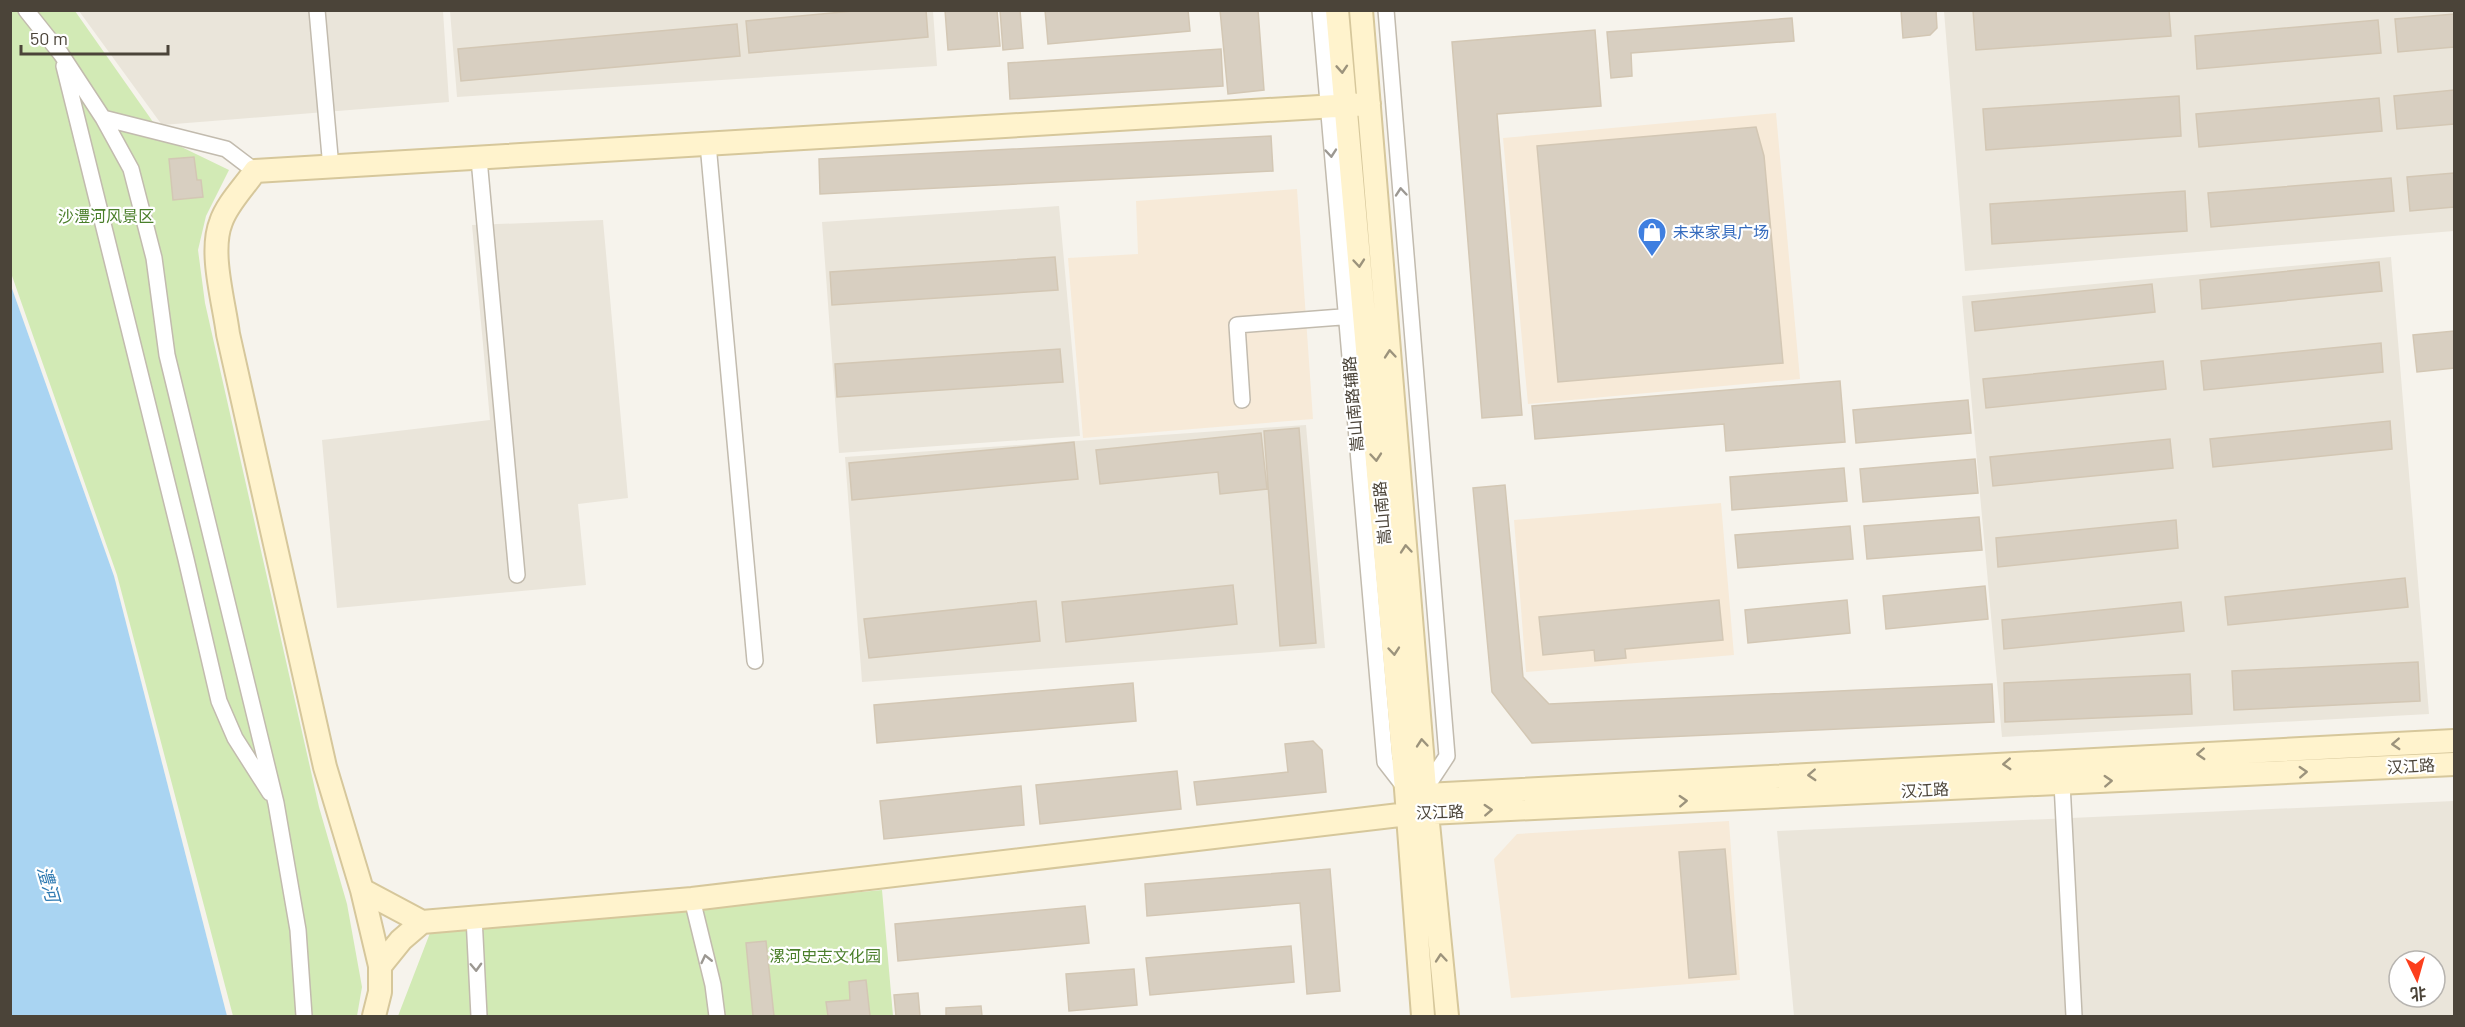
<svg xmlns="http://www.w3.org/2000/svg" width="2465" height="1027" font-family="Barlow,'Noto Sans SC',sans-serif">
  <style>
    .residential { fill: #eae5da; fill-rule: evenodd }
    .commercial { fill: #f7ead8 }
    .green { fill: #d2eab5 }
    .water { fill: #a9d4f2 }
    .building { fill: #d8cfc1; stroke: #d3c7b4; stroke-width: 1.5 }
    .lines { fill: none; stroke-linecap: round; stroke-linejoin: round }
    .street-casing { stroke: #c2bbae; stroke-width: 18 }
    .secondary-casing { stroke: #d6c79b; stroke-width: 26 }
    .street { stroke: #fff; stroke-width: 15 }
    .secondary { stroke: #fff3cd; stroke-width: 22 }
    .oneway { stroke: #9c937c }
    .oneway2 { stroke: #9c9892 }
    .labels { text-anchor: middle; stroke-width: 4.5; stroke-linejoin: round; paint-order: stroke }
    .park-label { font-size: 16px; fill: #4a7f2a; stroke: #fff }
    .shop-label { font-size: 16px; fill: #366cbe; stroke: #fff; text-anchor: start }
    .street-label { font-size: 16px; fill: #4b4439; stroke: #fff }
    .water-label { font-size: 18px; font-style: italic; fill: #2e7ab2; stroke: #fff }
  </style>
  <rect width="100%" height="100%" fill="#f6f3ec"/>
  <path class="residential" d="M79 11H443L449 102 162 125Z
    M450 11H933L937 66 457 97Z
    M1944 11H2454V231L1965 271Z
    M1059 206 1080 436 839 453 822 222Z
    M603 220 628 498 578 504 586 585 337 608 322 440 490 420 472 225Z
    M2391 257 2429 714 2002 737 1962 296Z
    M1306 425 1325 648 862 682 845 457Z
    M2454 801V1016H1794L1777 831ZM2399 961H2435V997H2399Z"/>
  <path class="commercial" d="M1776 113 1800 379 1528 404 1503 138Z
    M1297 189 1313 419 1083 438 1068 258 1138 254 1136 201Z
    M1721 503 1734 655 1526 672 1514 520Z
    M1729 821 1740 980 1511 998 1494 859 1517 834Z"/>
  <path class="green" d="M10 11H75L165 139 229 170 206 216 198 250 205 303 319 807 347 904 362 987 357 1016H233L117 575 11 273Z
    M882 890 893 1016H398L430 933Z"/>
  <path class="water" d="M10 283 114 576 227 1016H11Z"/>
  <path class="building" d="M864 10H926L928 37 749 53 746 21Z
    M945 10H997L1000 46 948 50Z
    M1000 10H1020L1023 48 1003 50Z
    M1045 10H1188L1190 31 1048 44Z
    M1220 10H1258L1264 90 1228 94Z
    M1901 10H1936L1937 28 1930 35 1903 38Z
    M1973 10H2169L2171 36 1976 50Z
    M2454 14V47L2398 52 2395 19Z
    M1792 18 1794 41 1631 53 1632 76 1611 78 1607 32Z
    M2378 20 2381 53 2197 69 2195 36Z
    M737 24 740 56 461 81 458 49Z
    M1595 30 1601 106 1497 114 1522 415 1482 418 1452 42Z
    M1221 49 1223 86 1010 99 1008 63Z
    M2454 90V124L2397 129 2394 96Z
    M2179 96 2181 136 1986 150 1983 109Z
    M2379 98 2382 131 2199 147 2196 114Z
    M1756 127 1764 156 1783 363 1558 382 1537 146Z
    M1271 136 1273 171 820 194 819 159Z
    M194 157 197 180H201L203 197 173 200 169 159Z
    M2454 173V207L2410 211 2407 177Z
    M2391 178 2394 211 2211 227 2208 193Z
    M2185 191 2187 231 1992 244 1990 204Z
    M1055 257 1058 290 832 305 830 272Z
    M2379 262 2382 291 2202 309 2200 280Z
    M2152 284 2155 312 1975 331 1972 302Z
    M2454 331V368L2417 372 2413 335Z
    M2381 343 2383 372 2204 390 2201 361Z
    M1060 349 1063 382 837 397 835 364Z
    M2163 361 2166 389 1986 408 1983 379Z
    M1840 381 1845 442 1726 451 1724 424 1535 439 1532 406Z
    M1968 400 1971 433 1856 443 1853 410Z
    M2390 421 2392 449 2213 467 2210 439Z
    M1299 428 1316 643 1280 646 1264 431Z
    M1261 433 1267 489 1220 494 1218 472 1100 484 1096 450Z
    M2170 439 2173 468 1993 486 1990 457Z
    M1074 442 1078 479 852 500 849 463Z
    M1975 459 1978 493 1863 502 1860 469Z
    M1844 468 1847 501 1732 510 1730 477Z
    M1505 485 1523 677 1549 704 1992 684 1994 722 1532 743 1492 692 1473 488Z
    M1979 517 1982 550 1867 559 1864 526Z
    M2176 520 2178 548 1998 567 1996 538Z
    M1850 526 1853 559 1738 568 1735 535Z
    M2405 578 2408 607 2228 625 2225 597Z
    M1233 585 1237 624 1066 642 1062 602Z
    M1985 586 1988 619 1886 629 1883 596Z
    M1719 600 1723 640 1625 649 1626 658 1595 661 1594 650 1543 655 1539 617Z
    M1847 600 1850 633 1748 643 1745 610Z
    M1036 601 1040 641 869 658 864 619Z
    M2181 602 2184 631 2004 649 2002 620Z
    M2418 662 2420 701 2234 710 2232 671Z
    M2190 674 2192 714 2005 722 2004 683Z
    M1133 683 1136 721 877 743 874 705Z
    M1313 741 1322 750 1326 792 1197 805 1194 782 1288 772 1285 744Z
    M1177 771 1181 809 1040 824 1036 785Z
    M1021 786 1024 825 884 839 880 801Z
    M1725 849 1736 974 1689 978 1679 852Z
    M1330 869 1340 991 1307 994 1300 903 1147 916 1145 884Z
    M1085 906 1089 943 898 961 895 924Z
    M766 941 774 1016H753L746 943Z
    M1291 946 1294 982 1150 995 1146 958Z
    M1134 969 1137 1005 1069 1011 1066 974Z
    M866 980 870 1016H828L826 1002 850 1000 849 982Z
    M918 993 920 1016H896L894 995Z
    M981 1006 982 1016H946V1008Z"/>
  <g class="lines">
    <g class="street-casing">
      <path id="street" d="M26 10 61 54 103 118 131 169 154 258 167 355 276 803 298 930 304 1016
        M317 10 331 168
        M1320 10 1385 762 1406 789
        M1386 10 1447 756 1426 788
        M64 66 186 559 219 701 235 738 270 793
        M103 118 226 149 255 171
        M708 144 755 661
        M479 159 517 575
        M1242 400 1237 325 1354 316
        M2062 783 2074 1016
        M692 899 713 985 717 1016
        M474 917 479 1016"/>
    </g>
    <g class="secondary-casing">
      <path id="secondary" d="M1337 10 1406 789 1423 1016
        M1361 10 1427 813 1447 1016
        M1408 814 1426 795 2454 741
        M362 890 422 922
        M380 966 401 940 422 922 692 899 1408 814 2454 764
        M374 1016 380 992V966L362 890 325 767 228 334C224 302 209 252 221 222 227 204 244 187 255 171L1369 104"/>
    </g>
    <use href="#street" class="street"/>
    <use href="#secondary" class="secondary"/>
  </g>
  <defs><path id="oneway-chevron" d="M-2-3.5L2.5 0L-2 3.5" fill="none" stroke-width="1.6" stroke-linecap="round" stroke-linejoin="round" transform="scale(1.5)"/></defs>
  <g class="oneway">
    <use href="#oneway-chevron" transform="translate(1342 69) rotate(86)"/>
    <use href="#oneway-chevron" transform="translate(1359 263) rotate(85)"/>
    <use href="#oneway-chevron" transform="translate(1390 354) rotate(-95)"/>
    <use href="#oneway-chevron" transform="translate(1376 457) rotate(85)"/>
    <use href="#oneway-chevron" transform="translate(1406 549) rotate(-95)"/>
    <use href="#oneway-chevron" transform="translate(1394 651) rotate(85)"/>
    <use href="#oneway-chevron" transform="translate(1422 743) rotate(-95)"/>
    <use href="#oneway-chevron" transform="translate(2396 744) rotate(177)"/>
    <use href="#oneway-chevron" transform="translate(2201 754) rotate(177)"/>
    <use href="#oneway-chevron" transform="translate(2007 764) rotate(177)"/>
    <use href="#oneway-chevron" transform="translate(2303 772) rotate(-3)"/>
    <use href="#oneway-chevron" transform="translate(1812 775) rotate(177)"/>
    <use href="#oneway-chevron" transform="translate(2108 781) rotate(-3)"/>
    <use href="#oneway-chevron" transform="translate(1683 801) rotate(-3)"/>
    <use href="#oneway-chevron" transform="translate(1488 810) rotate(-3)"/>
    <use href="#oneway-chevron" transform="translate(1441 958) rotate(-95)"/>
  </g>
  <g class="oneway2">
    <use href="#oneway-chevron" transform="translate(1331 153) rotate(85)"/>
    <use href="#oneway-chevron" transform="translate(1401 192) rotate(-95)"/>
    <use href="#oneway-chevron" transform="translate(706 959) rotate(-103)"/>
    <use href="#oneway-chevron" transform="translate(476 967) rotate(88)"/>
  </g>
  <defs>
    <g id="shop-pin" transform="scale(1.5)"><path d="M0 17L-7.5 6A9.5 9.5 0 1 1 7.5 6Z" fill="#3f7fe0" stroke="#fff"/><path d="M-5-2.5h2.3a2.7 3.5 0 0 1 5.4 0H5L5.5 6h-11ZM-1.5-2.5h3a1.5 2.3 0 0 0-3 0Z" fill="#fff"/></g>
  </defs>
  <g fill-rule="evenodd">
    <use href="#shop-pin" x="1652" y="232"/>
  </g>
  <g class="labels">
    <g class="park-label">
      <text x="106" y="222">沙澧河风景区</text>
      <text x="825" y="962">漯河史志文化园</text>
    </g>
    <g class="shop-label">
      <text x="1673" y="238">未来家具广场</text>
    </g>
    <g class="street-label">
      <text transform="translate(1353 404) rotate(-95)" y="6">嵩山南路辅路</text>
      <text transform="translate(1382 513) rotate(-95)" y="6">嵩山南路</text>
      <text transform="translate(2411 766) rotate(-3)" y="6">汉江路</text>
      <text transform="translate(1925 790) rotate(-3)" y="6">汉江路</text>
      <text transform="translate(1440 812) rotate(-2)" y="6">汉江路</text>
    </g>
    <g class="water-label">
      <text transform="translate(48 884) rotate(74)" y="6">澧河</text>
    </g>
  </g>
  <rect width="2465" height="1027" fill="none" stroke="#4b4439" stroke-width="24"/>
  <g transform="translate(2417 979) rotate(175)"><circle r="28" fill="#ffffff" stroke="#b7b4b0" stroke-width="1.5"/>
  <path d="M0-4.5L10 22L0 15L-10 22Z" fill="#fc3f1d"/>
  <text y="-9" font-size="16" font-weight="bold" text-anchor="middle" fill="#4b4439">北</text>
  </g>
  <path d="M21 45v9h147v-9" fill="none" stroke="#4b4439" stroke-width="3"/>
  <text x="30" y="45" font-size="18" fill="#4b4439" stroke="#ffffff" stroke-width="4.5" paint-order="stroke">50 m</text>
</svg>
